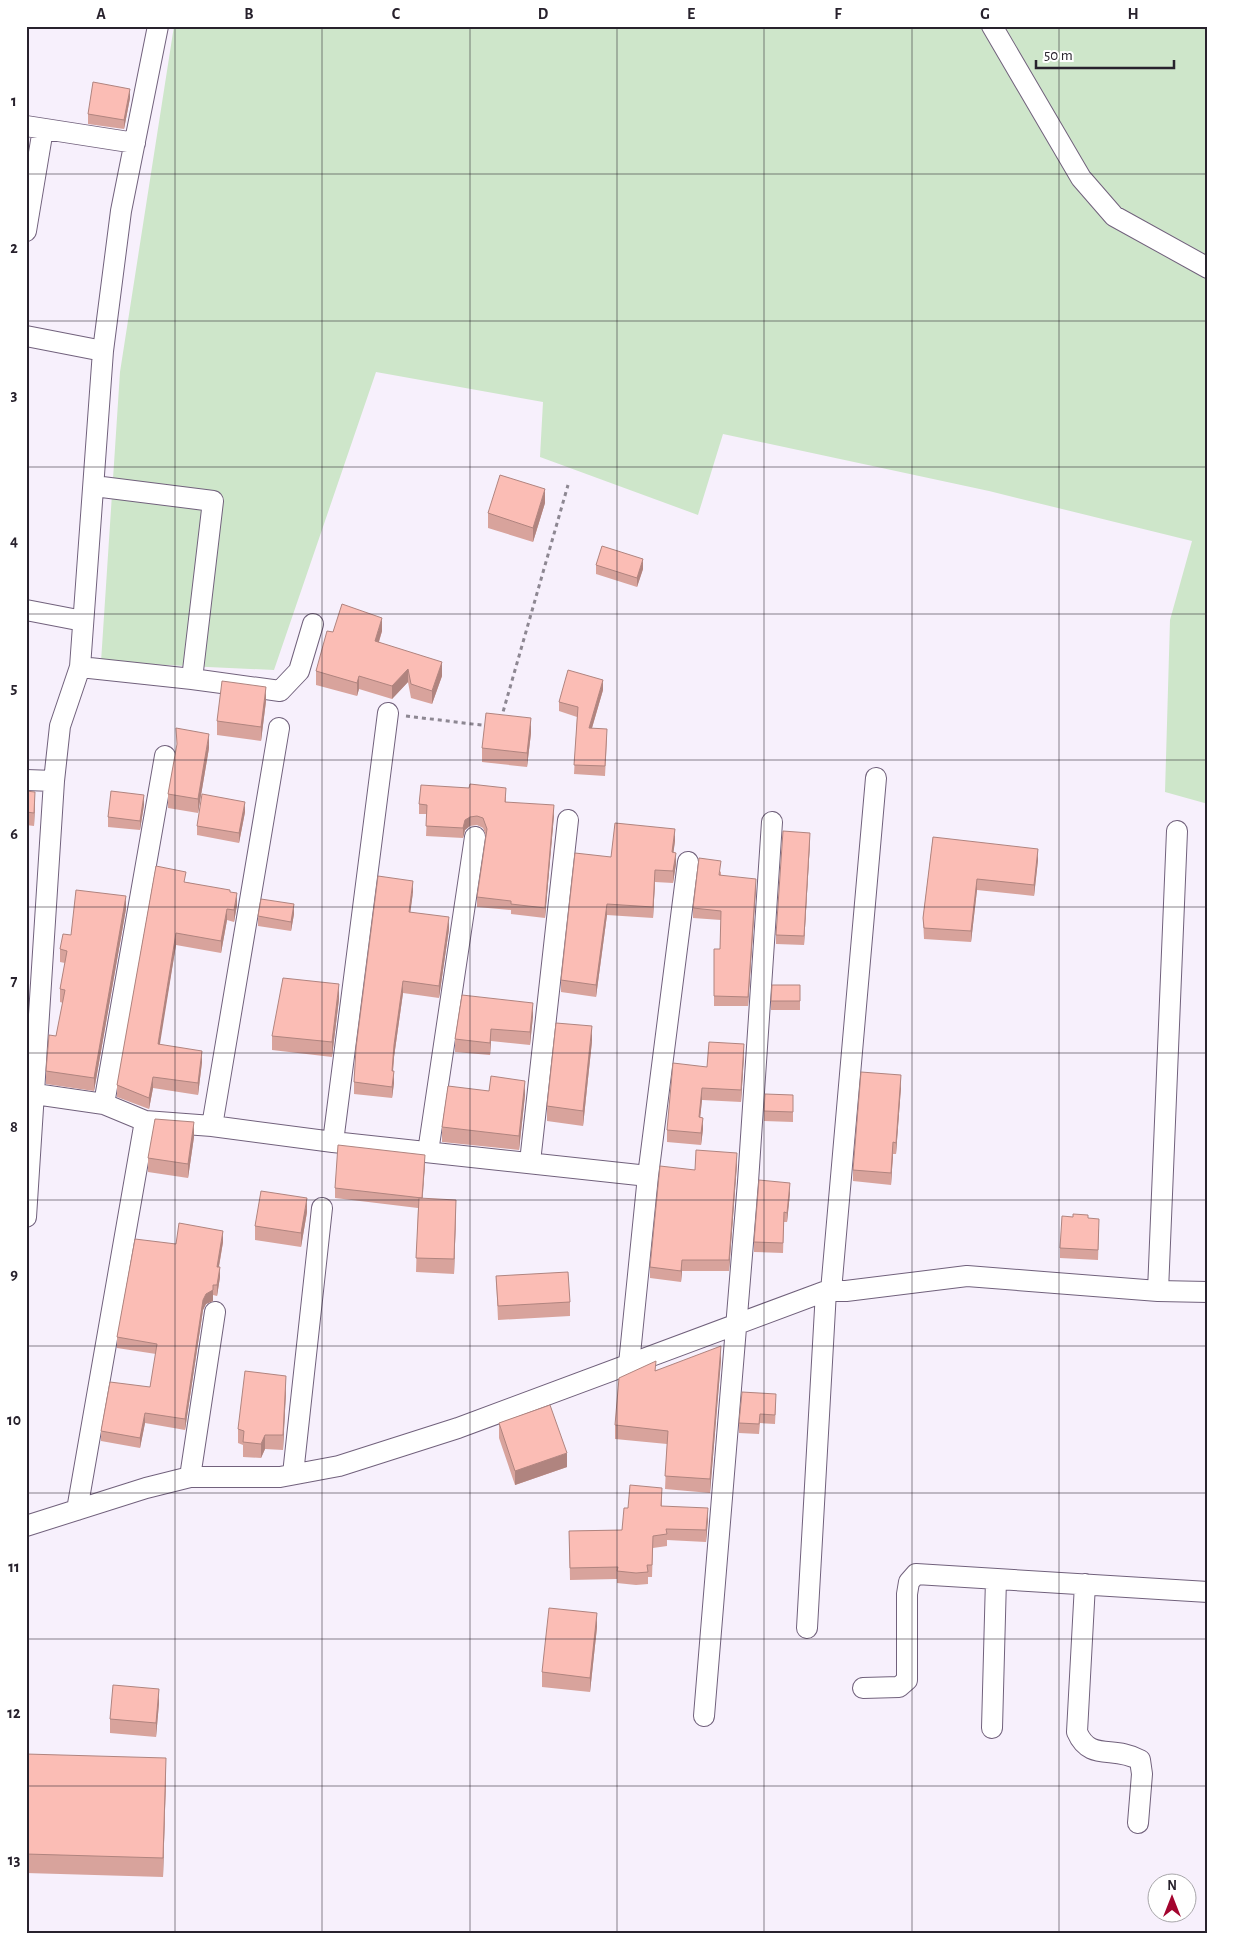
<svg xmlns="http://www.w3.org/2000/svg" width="1234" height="1960" font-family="'Alegreya Sans',sans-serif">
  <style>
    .green { fill: #cee6ca }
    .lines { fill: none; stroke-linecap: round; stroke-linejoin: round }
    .minor-casing { stroke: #71617c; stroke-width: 22 }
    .path { stroke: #8d8792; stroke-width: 3; stroke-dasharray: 4 4; stroke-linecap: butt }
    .minor { stroke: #fff; stroke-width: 20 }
    .wall { fill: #d8a39c }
    .shaded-wall { fill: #b0847f }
    .building { fill: #fbbdb5; stroke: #b0847f }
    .grid { fill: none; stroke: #28222d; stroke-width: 1; stroke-opacity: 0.55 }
    .neatline { fill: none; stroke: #28222d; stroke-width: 2 }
    .grid-label { font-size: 16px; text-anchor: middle; font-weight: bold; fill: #28222d }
  </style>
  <rect width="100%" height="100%" fill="#f7f0fc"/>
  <path class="green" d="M174 26H1208V804L1165 792 1170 620 1192 541 989 491 723 434 698 515 540 457 543 402 376 372 274 670 101 662 120 372Z"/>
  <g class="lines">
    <g class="minor-casing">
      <path id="minor" d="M992 26 1081 178 1114 216 1208 268
        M26 126 135 143
        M26 231 43 129
        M26 336 103 351
        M94 486 213 501 192 679 280 691 299 671 313 624
        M26 610 83 621
        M80 667 192 679
        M26 780 54 781
        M35 1094 104 1104 145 1121 212 1126 333 1142 648 1176
        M104 1104 165 756
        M212 1126 279 728
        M333 1142 388 713
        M428 1152 475 837
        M530 1162 568 820
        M26 1217 54 781 60 726 80 667 103 351 121 211 158 26
        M831 1291 876 778
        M1158 1291 1177 831
        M629 1364 648 1176 688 862
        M293 1474 322 1208
        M190 1477 215 1312
        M77 1510 145 1121
        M26 1526 146 1488 190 1477H280L339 1466 458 1428 826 1291H846L967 1276 1158 1291 1208 1292
        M1085 1584 1077 1732C1090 1762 1113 1745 1140 1760L1142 1774 1138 1823
        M807 1628 826 1291
        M863 1688 899 1687 907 1680V1594L909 1582 916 1574 1208 1592
        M704 1716 748 1182 772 822
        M992 1728 996 1579"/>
    </g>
    <path class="path" d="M406 716 489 726
      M501 719 568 485"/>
    <use href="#minor" class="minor"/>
  </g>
  <path class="wall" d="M130 98 124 129 88 124V114Z
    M545 503 533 542 488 528V513Z
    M596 565 643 569 637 587 596 574Z
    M382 631 379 642 442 676 432 704 411 698 408 682 392 699 359 689 357 696 316 685V671L333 632Z
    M603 690 592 728 607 739 605 776 574 774 577 717 559 711V702Z
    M266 701 261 741 217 735V721Z
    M531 733 527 767 482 762V748Z
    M209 748 198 813 168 808V794Z
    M26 791 35 804 34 826 26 825Z
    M506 797V802L554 815 545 918 511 914V910L477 907V897L486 836 483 828 477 825 470 826 465 830 463 838 426 836 427 814H419V804Z
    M144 805 140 830 108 827V817Z
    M245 812 239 843 197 835V826Z
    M933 837 1038 860 1034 896 977 890 971 942 924 939 923 918Z
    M675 841 673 853 676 864 673 883 655 882 653 918 607 915 596 997 561 992V980L611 857Z
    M810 842 804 945 776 944V935Z
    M721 871V875L756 888 748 1006H714V949H720L721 920 693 918V908Z
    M186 882 230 892 237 905 234 922 227 920 221 953 176 945 159 1044 202 1062 198 1095 153 1088 149 1109 117 1097V1085Z
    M413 892 410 912 449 929 439 998 403 993 394 1057 393 1071 394 1083 392 1098 354 1094V1082Z
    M126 909 94 1091 46 1084V1071L56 1036 63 1003 60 1002V989L65 963 60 962V949L71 935Z
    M294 914 291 931 258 926V916Z
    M800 985V1010H771V1001Z
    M339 999 332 1057 272 1050V1036Z
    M533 1016 530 1045 491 1041 490 1055 455 1052V1039Z
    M592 1041 583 1126 547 1121V1106Z
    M744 1056 741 1102 702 1100 700 1117 703 1129 701 1145 667 1142V1130L707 1067Z
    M901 1087 896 1154H893L891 1185 853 1181V1170Z
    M489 1091 525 1095 519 1150 442 1142V1127Z
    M793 1095V1122L764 1121V1111Z
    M194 1137 188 1178 148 1172V1158Z
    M425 1164 422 1198 456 1214 454 1274 416 1272 418 1208 335 1198V1188Z
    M737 1164 729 1271H682L681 1282 650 1278V1267L695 1170Z
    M790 1193 787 1222H784L783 1253 754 1252V1242Z
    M307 1212 301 1247 255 1240V1226Z
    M1099 1229 1098 1260 1060 1258V1248Z
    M223 1242 219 1267 220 1277 217 1296 213 1295V1301L206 1304 203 1310 185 1430 145 1423 140 1448 101 1441V1431L150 1387 156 1354 117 1348V1337L176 1244Z
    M496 1276 570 1302V1316L498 1320Z
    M721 1360 710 1493 665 1489 667 1444 615 1439V1425L656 1370Z
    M286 1391 283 1450 265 1449 261 1458 243 1457V1445L238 1443V1429Z
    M776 1404 775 1424 760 1423 759 1434 739 1433V1423Z
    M499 1423 567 1467 515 1485 499 1438Z
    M662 1499V1506L708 1519 706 1542 667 1540V1546L653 1548 652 1577H648V1584L636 1585 617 1583V1579L570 1580 569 1531 622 1530 628 1508Z
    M597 1627 590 1692 542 1687V1672Z
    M159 1703 156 1737 110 1733V1719Z
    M26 1754 166 1777 163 1877 26 1873Z"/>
  <path class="shaded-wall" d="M130 89V98L124 129V120Z
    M545 489V503L533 542V528Z
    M643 559V569L637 587V578Z
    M382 618V631L375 654V641Z
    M442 662V676L432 704V691Z
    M408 669V682L392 699V686Z
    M359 676V689L357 696V683Z
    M603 680V690L589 738V728Z
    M266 687V701L261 741V727Z
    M531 718V733L527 767V753Z
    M209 734V748L198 813V799Z
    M35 792V804L34 826V813Z
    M144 795V805L140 830V821Z
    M245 802V812L239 843V833Z
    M554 805V815L545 918V908Z
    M470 817V826L465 830 463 838V828L465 820Z
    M675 829V841L672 864V852Z
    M810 833V842L804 945V936Z
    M1038 849V860L1034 896V885Z
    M676 853V864L673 883V871Z
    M655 870V882L653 918V907Z
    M756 879V888L748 1006V997Z
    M977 879V890L971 942V931Z
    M413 881V892L409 923V912Z
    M237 893V905L234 922V910Z
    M126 896V909L94 1091V1078Z
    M294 904V914L291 931V922Z
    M607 904V915L596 997V985Z
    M227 909V920L221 953V941Z
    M449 917V929L439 998V986Z
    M176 933V945L158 1056V1044Z
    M403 981V993L394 1057 392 1083V1071L394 1045Z
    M339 984V999L332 1057V1042Z
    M533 1003V1016L530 1045V1032Z
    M592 1026V1041L583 1126V1111Z
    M491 1029V1041L490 1055V1043Z
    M744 1044V1056L741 1102V1090Z
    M202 1051V1062L198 1095V1083Z
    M394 1071V1083L392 1098V1087Z
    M901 1075V1087L896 1154V1143Z
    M153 1077V1088L149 1109V1098Z
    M525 1081V1095L519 1150V1136Z
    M702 1088V1100L699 1129V1117Z
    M703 1118V1129L701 1145V1133Z
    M194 1122V1137L188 1178V1164Z
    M893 1142V1154L891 1185V1173Z
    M737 1153V1164L729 1271V1260Z
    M425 1155V1164L422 1208V1199Z
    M790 1183V1193L787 1222V1213Z
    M307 1198V1212L301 1247V1233Z
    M456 1200V1214L454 1274V1259Z
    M223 1231V1242L217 1277V1267Z
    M682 1260V1271L681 1282V1271Z
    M220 1267V1277L217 1296V1285Z
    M213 1285V1301L206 1304 203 1310 185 1430V1419L203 1300 206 1294Z
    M721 1346V1360L710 1493V1479Z
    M286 1376V1391L283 1450V1435Z
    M145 1413V1423L140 1448V1438Z
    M265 1435V1449L261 1458V1444Z
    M567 1453V1467L515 1485V1471Z
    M708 1508V1519L706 1542V1530Z
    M597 1613V1627L590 1692V1678Z
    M159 1689V1703L156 1737V1723Z
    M166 1758V1777L163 1877V1858Z"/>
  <path class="building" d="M93 82 130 89 124 120 88 114Z
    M500 475 545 489 533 528 488 513Z
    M602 546 643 559 637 578 596 565Z
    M342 604 382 618 375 641 442 662 432 691 411 684 408 669 392 686 359 676 357 683 316 671 327 631 333 632Z
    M568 670 603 680 589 728 607 729 605 766 574 765 578 707 559 702Z
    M222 681 266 687 261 727 217 721Z
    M486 713 531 718 527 753 482 748Z
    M176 728 209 734 198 799 168 794 177 744Z
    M470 784 506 788 505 802 554 805 545 908 511 904V901L477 897 487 829 483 818 477 816 470 817 465 820 463 828 426 826 427 805 419 804 421 785 469 788Z
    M26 791 35 792 34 813 26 812Z
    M111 791 144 795 140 821 108 817Z
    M202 794 245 802 239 833 197 826Z
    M615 823 675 829 672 852 676 853 673 871 655 870 653 907 607 904 596 985 561 980 575 853 611 857Z
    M783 831 810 833 804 936 776 935Z
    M933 837 1038 849 1034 885 977 879 971 931 924 928 923 918Z
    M699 858 721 861 719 875 756 879 748 997 714 996V949H720L721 911 693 908Z
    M156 866 186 872 184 882 230 890V892L237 893 234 910 227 909 221 941 176 933 158 1044 202 1051 198 1083 153 1077 149 1098 117 1085Z
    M378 876 413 881 409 912 449 917 439 986 403 981 394 1045 392 1071H394L392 1087 354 1082 356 1048Z
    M76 890 126 896 94 1078 46 1071 49 1035 56 1036 65 990 60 989 67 951 60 949 63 934 71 935Z
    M261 899 294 904 291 922 258 916Z
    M283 978 339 984 332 1042 272 1036Z
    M772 985H800V1001H771Z
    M462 995 533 1003 530 1032 491 1029 490 1043 455 1039Z
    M556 1023 592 1026 583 1111 547 1106Z
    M709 1042 744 1044 741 1090 702 1088 699 1117 703 1118 701 1133 667 1130 673 1063 707 1067Z
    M861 1072 901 1075 896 1143 893 1142 891 1173 853 1170Z
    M491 1076 525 1081 519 1136 442 1127 448 1086 489 1091Z
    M765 1094 793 1095V1112L764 1111Z
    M155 1119 194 1122 188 1164 148 1158Z
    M338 1145 425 1155 422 1198 335 1188Z
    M696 1150 737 1153 729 1260H682L681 1271 650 1267 660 1166 695 1170Z
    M759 1180 790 1183 787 1213 784 1212 783 1243 754 1242Z
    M261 1191 307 1198 301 1233 255 1226Z
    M419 1198 456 1200 454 1259 416 1258Z
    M1073 1214 1088 1215V1218L1099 1219 1098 1250 1060 1248 1062 1216 1073 1217Z
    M179 1223 223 1231 217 1267H220L217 1285H213V1290L206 1294 203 1300 185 1419 145 1413 140 1438 101 1431 110 1382 150 1387 157 1344 117 1337 135 1239 176 1244Z
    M568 1272 570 1302 498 1306 496 1276Z
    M721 1346 710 1479 665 1476 668 1431 615 1425 619 1378 656 1361 655 1371Z
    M245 1371 286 1376 283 1435H265L261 1444 243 1442 244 1431 238 1429Z
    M742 1392 776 1394 775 1415 760 1414 759 1424 739 1423Z
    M550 1405 567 1453 515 1471 499 1423Z
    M630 1485 662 1488 661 1506 708 1508 706 1530 666 1529 667 1534 653 1536 652 1565H647L648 1572 636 1573 617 1571 618 1567 570 1568 569 1531 622 1530 624 1508H628Z
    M549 1608 597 1613 590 1678 542 1672Z
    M113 1685 159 1689 156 1723 110 1719Z
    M26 1754 166 1758 163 1858 26 1854Z"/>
  <path class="grid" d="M175 26V1934M322 26V1934M470 26V1934M617 26V1934M764 26V1934M912 26V1934M1059 26V1934M26 174H1208M26 321H1208M26 467H1208M26 614H1208M26 760H1208M26 907H1208M26 1053H1208M26 1200H1208M26 1346H1208M26 1493H1208M26 1639H1208M26 1786H1208"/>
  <rect width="1234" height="1960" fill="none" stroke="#ffffff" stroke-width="55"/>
  <g transform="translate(1172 1898)"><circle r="24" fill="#ffffff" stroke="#a9a7ab"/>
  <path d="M0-4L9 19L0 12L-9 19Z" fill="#a3052f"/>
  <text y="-8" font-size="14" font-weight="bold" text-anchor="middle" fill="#28222d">N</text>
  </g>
  <path d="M1036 60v8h138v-8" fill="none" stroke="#28222d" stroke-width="2.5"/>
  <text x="1044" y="60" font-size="15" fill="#28222d" stroke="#ffffff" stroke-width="4" paint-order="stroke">50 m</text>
  <rect x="28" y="28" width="1178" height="1904" class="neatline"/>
  <g class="grid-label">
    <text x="101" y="19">A</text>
    <text x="249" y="19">B</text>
    <text x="396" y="19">C</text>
    <text x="543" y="19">D</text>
    <text x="691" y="19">E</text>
    <text x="838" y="19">F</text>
    <text x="985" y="19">G</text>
    <text x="1133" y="19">H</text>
    <text x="14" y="106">1</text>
    <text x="14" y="253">2</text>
    <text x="14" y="400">3</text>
    <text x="14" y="546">4</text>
    <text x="14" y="693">5</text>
    <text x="14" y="839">6</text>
    <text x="14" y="986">7</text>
    <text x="14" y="1132">8</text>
    <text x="14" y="1279">9</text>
    <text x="14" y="1425">10</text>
    <text x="14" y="1572">11</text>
    <text x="14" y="1718">12</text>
    <text x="14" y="1865">13</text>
  </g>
</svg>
